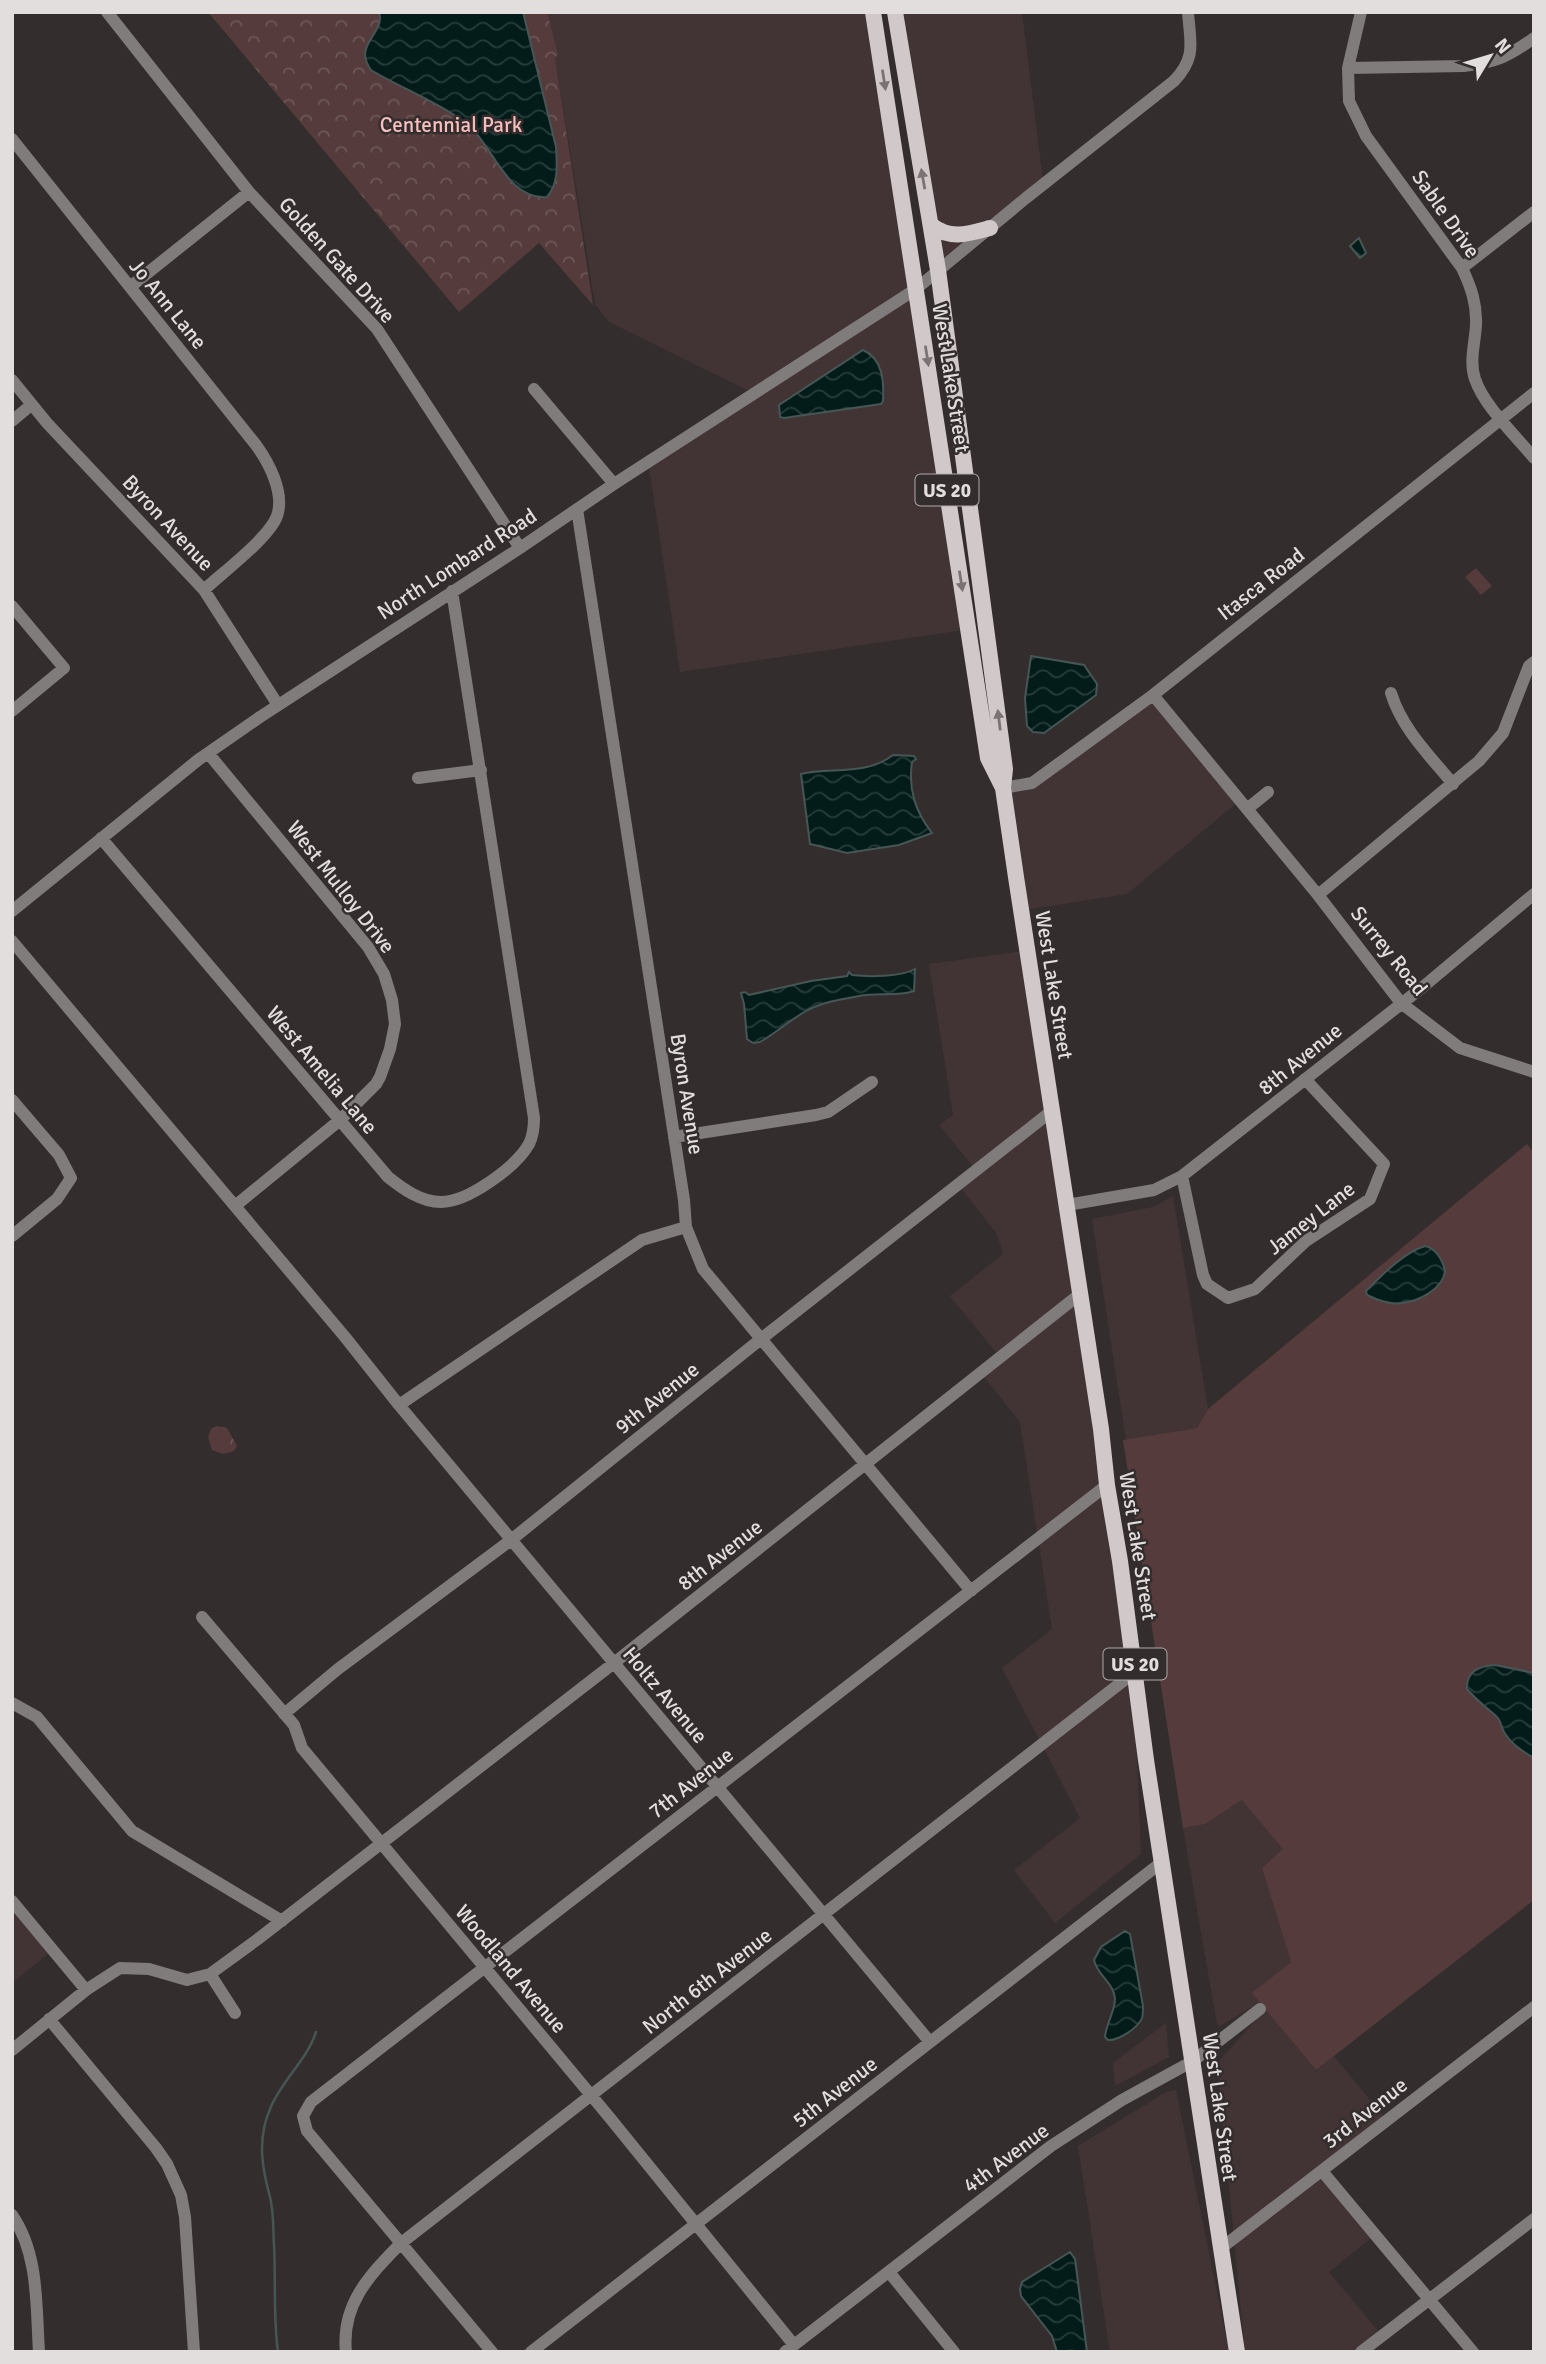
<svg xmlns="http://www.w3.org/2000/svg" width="1546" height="2364" font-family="Signika,sans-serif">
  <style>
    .built { fill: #423434 }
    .green { fill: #553b3c }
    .park { fill: url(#park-crowns) }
    .water { fill: url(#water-waves); stroke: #465655; stroke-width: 2 }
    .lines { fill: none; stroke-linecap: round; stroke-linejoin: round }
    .stream { stroke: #465655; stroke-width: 2.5 }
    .minor { stroke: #807c7c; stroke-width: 12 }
    .major { stroke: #d1c9c9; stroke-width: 16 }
    .oneway { fill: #7b7373 }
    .labels { text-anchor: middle; stroke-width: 5; stroke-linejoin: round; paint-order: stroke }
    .shield { fill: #342d2d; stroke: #aea9a9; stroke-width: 2 }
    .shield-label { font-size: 19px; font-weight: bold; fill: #e2dede }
    .park-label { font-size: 21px; fill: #f7bebe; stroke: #342d2d }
    .street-label { font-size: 21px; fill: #e2dede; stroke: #342d2d }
  </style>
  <defs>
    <pattern id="park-crowns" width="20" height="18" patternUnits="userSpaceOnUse" patternTransform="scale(1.75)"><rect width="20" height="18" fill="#553b3c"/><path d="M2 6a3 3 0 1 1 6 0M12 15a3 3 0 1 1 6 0" fill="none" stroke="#6d5758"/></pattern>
    <pattern id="water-waves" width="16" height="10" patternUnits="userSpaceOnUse" patternTransform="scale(1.75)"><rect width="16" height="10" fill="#031c1a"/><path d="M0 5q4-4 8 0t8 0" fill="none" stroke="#273d3b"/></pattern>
  </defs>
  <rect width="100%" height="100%" fill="#342d2d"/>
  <path class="built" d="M547 12H870L964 630 680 672 649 467 757 395 609 322 595 304 555 57 558 54Z
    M901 12H1022L1043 180 939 264Z
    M1153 697 1238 802 1127 894 1025 910 1005 789 1033 785Z
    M1024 951 1050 1109 975 1169 939 1125 953 1115 929 964Z
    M1050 1115 1133 1670 1141 1854 1055 1923 1014 1870 1080 1818 1002 1668 1052 1629 1020 1422 980 1372 999 1356 950 1296 1003 1254 997 1234 960 1187Z
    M1173 1196 1208 1409 1197 1428 1126 1440 1092 1219 1153 1207Z
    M1242 1800 1284 1849 1262 1868 1291 1962 1253 1993 1260 2002 1220 2026 1217 2024 1183 1828 1205 1824Z
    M12 1907 49 1953 12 1983Z
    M1266 2009 1316 2070 1334 2056 1389 2123 1327 2172 1377 2233 1329 2272 1380 2333 1356 2352H1245L1217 2063Z
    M1166 2023 1169 2057 1115 2086 1113 2063Z
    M1176 2090 1229 2352H1110L1078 2146 1166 2092Z"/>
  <path class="green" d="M1476 568 1492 586 1481 595 1465 577Z
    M1527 1144 1534 1153V1900L1316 2070 1252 1993 1291 1962 1262 1868 1283 1849 1242 1800 1205 1824 1183 1828 1123 1440 1197 1428 1208 1409Z"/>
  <path class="park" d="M208 12H547L558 54 555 58 593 305 539 243 459 312Z
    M217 1426 227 1428 237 1446 234 1451 223 1454 212 1450 208 1437 211 1429Z"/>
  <path class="water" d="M379 12H523L556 147C557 165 559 183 547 197 510 200 495 153 474 131 453 108 400 88 371 70 352 44 386 34 379 12Z
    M1359 238 1366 253 1360 258 1350 246Z
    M863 350C883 359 884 381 883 401L881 404 784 418 780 417 779 405Z
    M1031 656 1084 665 1097 684 1096 695 1044 733 1033 732 1027 726 1025 698Z
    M893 755 914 756 916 759 912 762C908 789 915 811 932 833L899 845 847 853 810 844 801 774C831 767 866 776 893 755Z
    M915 969 914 991C897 997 877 992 859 996 842 999 822 1002 806 1011 790 1020 776 1033 760 1042L753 1043 747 1039 744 1004 741 993 745 992 749 995 811 981 847 976 849 972 852 975C868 977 901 977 915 969Z
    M1425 1246C1436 1248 1443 1261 1445 1271 1443 1289 1418 1302 1401 1303 1389 1305 1377 1300 1367 1295L1366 1291C1382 1275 1403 1253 1425 1246Z
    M1495 1665 1534 1673V1758C1522 1751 1511 1744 1504 1732 1501 1727 1501 1720 1496 1716 1486 1707 1476 1700 1467 1689 1466 1671 1479 1666 1495 1665Z
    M1125 1931 1130 1934 1143 2006C1143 2009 1143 2015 1142 2018 1138 2028 1118 2041 1108 2040L1105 2037C1106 2024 1115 2011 1115 1999 1114 1983 1097 1975 1094 1960L1101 1947Z
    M1070 2252 1075 2259 1087 2352H1057L1052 2336 1021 2296 1020 2289 1022 2282Z"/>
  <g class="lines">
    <path class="stream" d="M278 2352C273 2316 276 2281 274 2245 273 2230 274 2212 270 2197 262 2168 257 2139 270 2109 281 2081 307 2060 316 2032"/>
    <path class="minor" d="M107 12 249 192 377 329 520 548
      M1361 12 1348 68 1349 101 1366 136 1462 268C1471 287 1477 304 1476 325 1475 343 1469 362 1475 379 1484 406 1515 435 1534 458
      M1348 68 1464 66C1496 62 1508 57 1534 38
      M12 139 256 445C269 463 285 493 277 516 269 538 222 573 204 590
      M1462 268 1534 212
      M130 287 249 192
      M12 380 47 423 204 590 278 705
      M534 389 614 484
      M12 421 31 405
      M577 509 684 1200 686 1227 703 1269 971 1591
      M12 606 64 668 12 711
      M1391 693C1402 729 1430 756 1453 784
      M1153 695 1318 895 1401 1003 1460 1048 1534 1072
      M208 753 368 947 384 974 392 1000 395 1024 390 1049 380 1077 376 1084 340 1120 235 1206
      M418 778 481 770
      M1003 788 1032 783 1153 695 1534 393
      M1247 809 1268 792
      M101 838 388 1177C403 1189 421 1202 441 1202 468 1202 516 1167 529 1144 533 1136 534 1127 534 1118L452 591
      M1318 895 1479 761 1503 733 1529 666 1534 662
      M12 911 198 760 260 717 520 548 614 484 916 289 1026 198 1174 81C1197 57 1190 42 1188 12
      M12 941 345 1337 399 1405 930 2042
      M12 1100 59 1155 71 1178 57 1199 12 1236
      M674 1137 816 1115 828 1112 872 1082
      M1182 1176 1203 1275 1207 1284 1228 1298 1255 1289 1306 1241 1370 1199 1384 1164 1305 1079
      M1067 1205 1154 1190 1182 1176 1424 986 1534 894
      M399 1405 642 1240 686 1227
      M202 1617 294 1725 302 1748 610 2118 794 2345
      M12 1703 37 1717 132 1831 282 1921
      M284 1714 338 1669 511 1540 761 1339 1053 1110
      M12 1901 86 1990
      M210 1974 235 2013
      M49 2019 156 2148 167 2164 181 2195 185 2217 194 2352
      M12 2050 86 1990 120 1968 149 1969 187 1980 210 1974 258 1939 614 1663 1080 1294
      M1322 2171 1473 2352
      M12 2215C39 2254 36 2306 39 2352
      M1220 2249 1534 2007
      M889 2272 954 2352
      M346 2352C341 2304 370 2275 400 2244L1136 1671
      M492 2352 307 2131 303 2116 311 2102 1107 1485
      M531 2352 1162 1862
      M785 2352 1051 2146 1122 2100 1193 2061 1260 2009
      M1361 2352 1534 2219"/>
    <path class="major" d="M873 12 988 758 1003 788
      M895 12 938 270 998 717 1005 769 1003 788 1016 877 1101 1429 1107 1485 1120 1561 1146 1760 1237 2352
      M931 225C950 240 968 234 990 228"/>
  </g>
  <defs><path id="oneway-solid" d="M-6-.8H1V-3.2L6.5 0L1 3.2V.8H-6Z" transform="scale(1.75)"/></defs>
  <g class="oneway">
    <use href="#oneway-solid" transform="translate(884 80) rotate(81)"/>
    <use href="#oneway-solid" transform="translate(923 179) rotate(-100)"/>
    <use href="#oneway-solid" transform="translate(927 356) rotate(81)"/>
    <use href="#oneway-solid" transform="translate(961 581) rotate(81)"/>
    <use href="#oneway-solid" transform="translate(999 720) rotate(-97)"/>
  </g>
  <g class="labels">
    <g class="shield">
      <rect x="915.5" y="474.5" width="63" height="31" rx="5"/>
      <rect x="1103.5" y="1648.5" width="63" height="31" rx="5"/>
    </g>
    <g class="shield-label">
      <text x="947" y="497">US 20</text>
      <text x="1135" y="1671">US 20</text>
    </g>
    <g class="park-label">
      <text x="451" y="132">Centennial Park</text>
    </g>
    <g class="street-label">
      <text transform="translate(1446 214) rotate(55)" y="7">Sable Drive</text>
      <text transform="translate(337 260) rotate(48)" y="7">Golden Gate Drive</text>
      <text transform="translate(168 304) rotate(51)" y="7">Jo Ann Lane</text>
      <text transform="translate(951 378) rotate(81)" y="7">West Lake Street</text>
      <text transform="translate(168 523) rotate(47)" y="7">Byron Avenue</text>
      <text transform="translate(457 564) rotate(-33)" y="7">North Lombard Road</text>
      <text transform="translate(1261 584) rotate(-38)" y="7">Itasca Road</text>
      <text transform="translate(341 887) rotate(52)" y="7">West Mulloy Drive</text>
      <text transform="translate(1389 951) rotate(51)" y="7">Surrey Road</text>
      <text transform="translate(1054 985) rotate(81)" y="7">West Lake Street</text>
      <text transform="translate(1300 1059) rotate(-39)" y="7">8th Avenue</text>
      <text transform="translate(322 1070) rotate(50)" y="7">West Amelia Lane</text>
      <text transform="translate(687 1094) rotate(81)" y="7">Byron Avenue</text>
      <text transform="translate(1311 1218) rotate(-38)" y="7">Jamey Lane</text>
      <text transform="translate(657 1398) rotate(-39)" y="7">9th Avenue</text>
      <text transform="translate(1138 1546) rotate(81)" y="7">West Lake Street</text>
      <text transform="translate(720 1555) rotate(-38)" y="7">8th Avenue</text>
      <text transform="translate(665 1695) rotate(50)" y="7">Holtz Avenue</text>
      <text transform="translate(691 1783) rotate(-38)" y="7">7th Avenue</text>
      <text transform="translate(511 1969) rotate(50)" y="7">Woodland Avenue</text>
      <text transform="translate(707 1981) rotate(-38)" y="7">North 6th Avenue</text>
      <text transform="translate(835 2092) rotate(-38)" y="7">5th Avenue</text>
      <text transform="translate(1220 2107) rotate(82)" y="7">West Lake Street</text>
      <text transform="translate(1365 2113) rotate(-38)" y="7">3rd Avenue</text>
      <text transform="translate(1006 2158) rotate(-37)" y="7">4th Avenue</text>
    </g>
  </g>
  <rect width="1546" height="2364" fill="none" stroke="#e2dede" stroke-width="28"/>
  <g transform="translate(1490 56) rotate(52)" stroke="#342d2d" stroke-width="5" paint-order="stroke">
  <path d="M0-5L12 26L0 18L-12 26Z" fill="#e2dede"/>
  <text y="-10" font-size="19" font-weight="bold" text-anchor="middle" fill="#e2dede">N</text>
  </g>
</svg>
